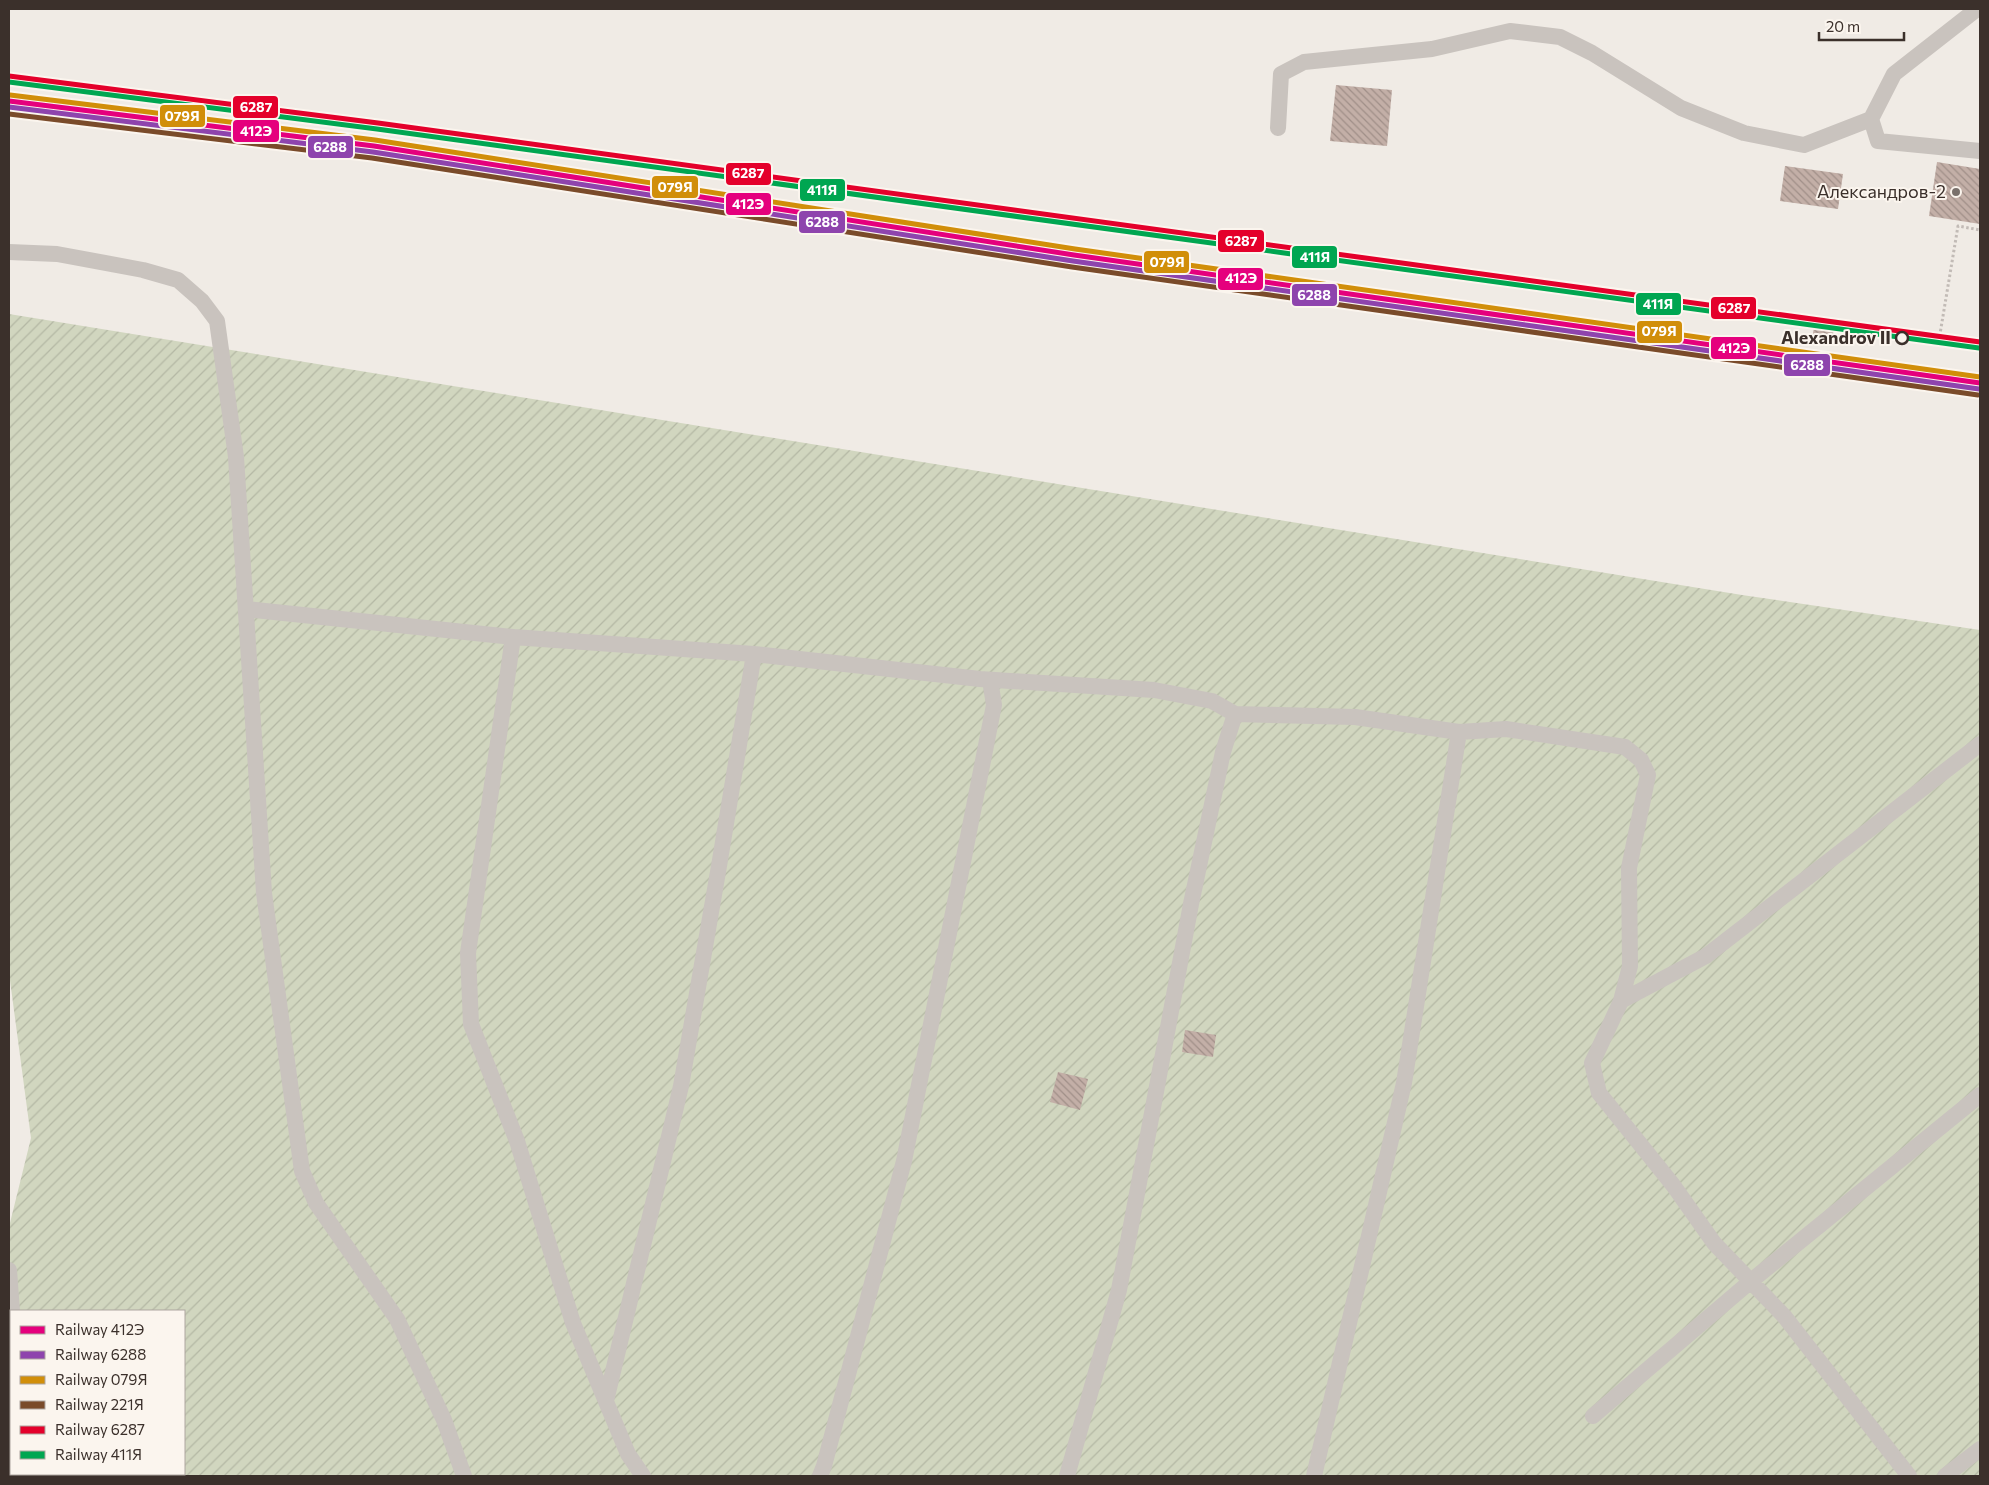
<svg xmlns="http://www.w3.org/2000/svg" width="1989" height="1485" font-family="Commissioner,sans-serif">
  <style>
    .garden { fill: url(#garden-furrows); fill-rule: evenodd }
    .building { fill: url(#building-back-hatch) }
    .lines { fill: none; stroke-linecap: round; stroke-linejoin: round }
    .path { stroke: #c2bbb6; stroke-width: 3; stroke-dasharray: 2.5 2.5; stroke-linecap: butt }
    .service { stroke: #c9c3be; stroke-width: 16 }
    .rail-1-casing { stroke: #fbf5ee; stroke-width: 9 }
    .rail-2-casing { stroke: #fbf5ee; stroke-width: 9 }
    .rail-3-casing { stroke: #fbf5ee; stroke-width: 9 }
    .rail-4-casing { stroke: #fbf5ee; stroke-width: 9 }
    .rail-5-casing { stroke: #fbf5ee; stroke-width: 9 }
    .rail-6-casing { stroke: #fbf5ee; stroke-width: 9 }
    .rail-1 { stroke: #e5007d; stroke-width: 5 }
    .rail-2 { stroke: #8e44ad; stroke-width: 5 }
    .rail-3 { stroke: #d18e09; stroke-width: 5 }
    .rail-4 { stroke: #7a4b2a; stroke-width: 5 }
    .rail-5 { stroke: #e4002b; stroke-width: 5 }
    .rail-6 { stroke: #00a651; stroke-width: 5 }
    .poi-dot { fill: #7a716c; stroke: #fbf5ee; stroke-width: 2 }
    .stop-dot { fill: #fbf5ee; stroke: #3b302b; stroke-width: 2.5 }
    .labels { text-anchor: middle; stroke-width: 4; stroke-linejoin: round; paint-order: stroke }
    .poi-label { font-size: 18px; fill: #3b302b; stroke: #fbf5ee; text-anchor: end }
    .stop-label { font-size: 18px; font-weight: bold; fill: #3b302b; stroke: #fbf5ee; text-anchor: end }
    .line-badge { stroke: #fbf5ee; stroke-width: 2 }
    .badge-label { font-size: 14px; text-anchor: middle; font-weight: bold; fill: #fff }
  </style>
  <defs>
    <pattern id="garden-furrows" width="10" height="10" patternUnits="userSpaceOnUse" patternTransform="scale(1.25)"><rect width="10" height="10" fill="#d1d6bf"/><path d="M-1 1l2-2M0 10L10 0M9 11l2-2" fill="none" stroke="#b4b8a4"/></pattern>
    <pattern id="building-back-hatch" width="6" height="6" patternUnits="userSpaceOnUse" patternTransform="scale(1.25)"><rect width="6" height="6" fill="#c3afa7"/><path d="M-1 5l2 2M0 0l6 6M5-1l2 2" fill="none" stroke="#a08f88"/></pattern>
  </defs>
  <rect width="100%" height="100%" fill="#f0ebe5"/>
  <path class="garden" d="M9 314 1742 595 1980 630V1476H9V1227L31 1138 9 973ZM11 1311H184V1474H11Z"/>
  <path class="building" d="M1336 85 1392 90 1387 146 1330 141Z
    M1937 162 1980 169V224L1929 216Z
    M1785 166 1843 174 1838 209 1780 201Z
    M1814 327 1834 329 1832 342 1812 339Z
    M1185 1030 1216 1035 1213 1057 1182 1052Z
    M1058 1072 1088 1079 1080 1110 1050 1102Z"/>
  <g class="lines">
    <path class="path" d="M1938 346 1958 226 1980 230"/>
    <path class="service" d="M1977 9 1894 74 1871 119 1878 141 1980 151
      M1278 128 1281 74 1304 62 1432 49 1510 31 1560 37 1592 53 1681 108 1744 133 1804 145 1871 119
      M9 252 57 254 143 270 178 280 202 301 217 321 236 457 264 893 302 1171 316 1203 397 1319 444 1420 464 1476
      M246 609 513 637 754 654 980 679 1154 690 1212 701 1235 714 1355 717 1459 732 1506 729 1625 747 1641 760 1648 775 1629 868 1630 966 1621 1001 1592 1063 1599 1093 1673 1185 1714 1243 1784 1316 1909 1476
      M513 637 468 953 471 1024 517 1141 573 1323 628 1454 643 1476
      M1621 1001 1706 956 1980 744
      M9 1270 12 1311
      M606 1401 681 1086 719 866 754 654
      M1593 1416 1751 1281 1980 1095
      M14 1474V1476
      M820 1476 824 1466 904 1161 994 705 990 680
      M1067 1476 1119 1290 1191 904 1223 752 1235 714
      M1314 1476 1404 1083 1459 732
      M1945 1476 1980 1449"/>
    <g class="rail-1-casing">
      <path id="rail-1" d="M9 101 374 146 1074 255 1980 383"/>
    </g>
    <g class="rail-2-casing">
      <path id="rail-2" d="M9 107 373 152 1073 261 1979 389"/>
    </g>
    <g class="rail-3-casing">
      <path id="rail-3" d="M10 95 375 140 1075 249 1980 377"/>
    </g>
    <g class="rail-4-casing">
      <path id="rail-4" d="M9 114 372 158 1072 267 1978 395"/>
    </g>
    <g class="rail-5-casing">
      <path id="rail-5" d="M9 76 378 123 1980 342"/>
    </g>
    <g class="rail-6-casing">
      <path id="rail-6" d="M9 82 377 129 1979 348"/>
    </g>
    <use href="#rail-1" class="rail-1"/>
    <use href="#rail-2" class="rail-2"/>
    <use href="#rail-3" class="rail-3"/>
    <use href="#rail-4" class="rail-4"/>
    <use href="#rail-5" class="rail-5"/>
    <use href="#rail-6" class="rail-6"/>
  </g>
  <circle class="poi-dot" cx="1956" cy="192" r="5"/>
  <circle class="stop-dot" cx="1902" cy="338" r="6"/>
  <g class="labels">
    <g class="poi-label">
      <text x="1946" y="198">Александров-2</text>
    </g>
    <g class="stop-label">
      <text x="1891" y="344">Alexandrov II</text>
    </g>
  </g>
  <g class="line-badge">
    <rect x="232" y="95" width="47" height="24" rx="5" fill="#e4002b"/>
    <rect x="159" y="104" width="47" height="24" rx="5" fill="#d18e09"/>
    <rect x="232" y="119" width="48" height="24" rx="5" fill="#e5007d"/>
    <rect x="307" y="135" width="47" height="24" rx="5" fill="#8e44ad"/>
    <rect x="725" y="162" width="47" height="24" rx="5" fill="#e4002b"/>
    <rect x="651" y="175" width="48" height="24" rx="5" fill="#d18e09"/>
    <rect x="799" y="178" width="47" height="24" rx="5" fill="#00a651"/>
    <rect x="725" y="192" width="47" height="24" rx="5" fill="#e5007d"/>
    <rect x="798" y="210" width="48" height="24" rx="5" fill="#8e44ad"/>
    <rect x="1217" y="229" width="48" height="24" rx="5" fill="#e4002b"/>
    <rect x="1291" y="245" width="47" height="24" rx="5" fill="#00a651"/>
    <rect x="1143" y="250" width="47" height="24" rx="5" fill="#d18e09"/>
    <rect x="1217" y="267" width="47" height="24" rx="5" fill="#e5007d"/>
    <rect x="1291" y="283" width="47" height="24" rx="5" fill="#8e44ad"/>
    <rect x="1635" y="292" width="47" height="24" rx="5" fill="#00a651"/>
    <rect x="1710" y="296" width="47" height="24" rx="5" fill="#e4002b"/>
    <rect x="1636" y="320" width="47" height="24" rx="5" fill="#d18e09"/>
    <rect x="1710" y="336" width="47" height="24" rx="5" fill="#e5007d"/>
    <rect x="1783" y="353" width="48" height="24" rx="5" fill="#8e44ad"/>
  </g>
  <g class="badge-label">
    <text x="256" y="112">6287</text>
    <text x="182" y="121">079Я</text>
    <text x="256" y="136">412Э</text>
    <text x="330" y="152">6288</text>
    <text x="748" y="178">6287</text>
    <text x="675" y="192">079Я</text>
    <text x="822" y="195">411Я</text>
    <text x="748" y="209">412Э</text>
    <text x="822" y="227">6288</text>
    <text x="1241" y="246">6287</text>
    <text x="1315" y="262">411Я</text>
    <text x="1167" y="267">079Я</text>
    <text x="1241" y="283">412Э</text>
    <text x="1314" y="300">6288</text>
    <text x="1658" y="309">411Я</text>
    <text x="1734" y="313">6287</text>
    <text x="1659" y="336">079Я</text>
    <text x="1734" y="353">412Э</text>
    <text x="1807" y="370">6288</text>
  </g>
  <rect width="1989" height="1485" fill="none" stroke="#3b302b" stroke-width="20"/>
  <rect x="10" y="1310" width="175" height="165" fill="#fbf5ee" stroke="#aea6a0"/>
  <rect x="20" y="1326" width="25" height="8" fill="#e5007d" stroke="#aea6a0"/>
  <text x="55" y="1335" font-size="15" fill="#3b302b">Railway 412Э</text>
  <rect x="20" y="1351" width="25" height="8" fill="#8e44ad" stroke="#aea6a0"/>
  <text x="55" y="1360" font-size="15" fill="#3b302b">Railway 6288</text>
  <rect x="20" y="1376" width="25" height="8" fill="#d18e09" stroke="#aea6a0"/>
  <text x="55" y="1385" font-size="15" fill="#3b302b">Railway 079Я</text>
  <rect x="20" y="1401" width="25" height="8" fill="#7a4b2a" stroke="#aea6a0"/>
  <text x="55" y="1410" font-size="15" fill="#3b302b">Railway 221Я</text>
  <rect x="20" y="1426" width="25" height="8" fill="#e4002b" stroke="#aea6a0"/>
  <text x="55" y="1435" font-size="15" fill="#3b302b">Railway 6287</text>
  <rect x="20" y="1451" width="25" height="8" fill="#00a651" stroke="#aea6a0"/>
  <text x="55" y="1460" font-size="15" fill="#3b302b">Railway 411Я</text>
  <path d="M1819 32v8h85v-8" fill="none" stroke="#3b302b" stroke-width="2.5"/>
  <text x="1826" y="32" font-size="15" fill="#3b302b" stroke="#fbf5ee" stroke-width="4" paint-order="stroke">20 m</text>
</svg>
